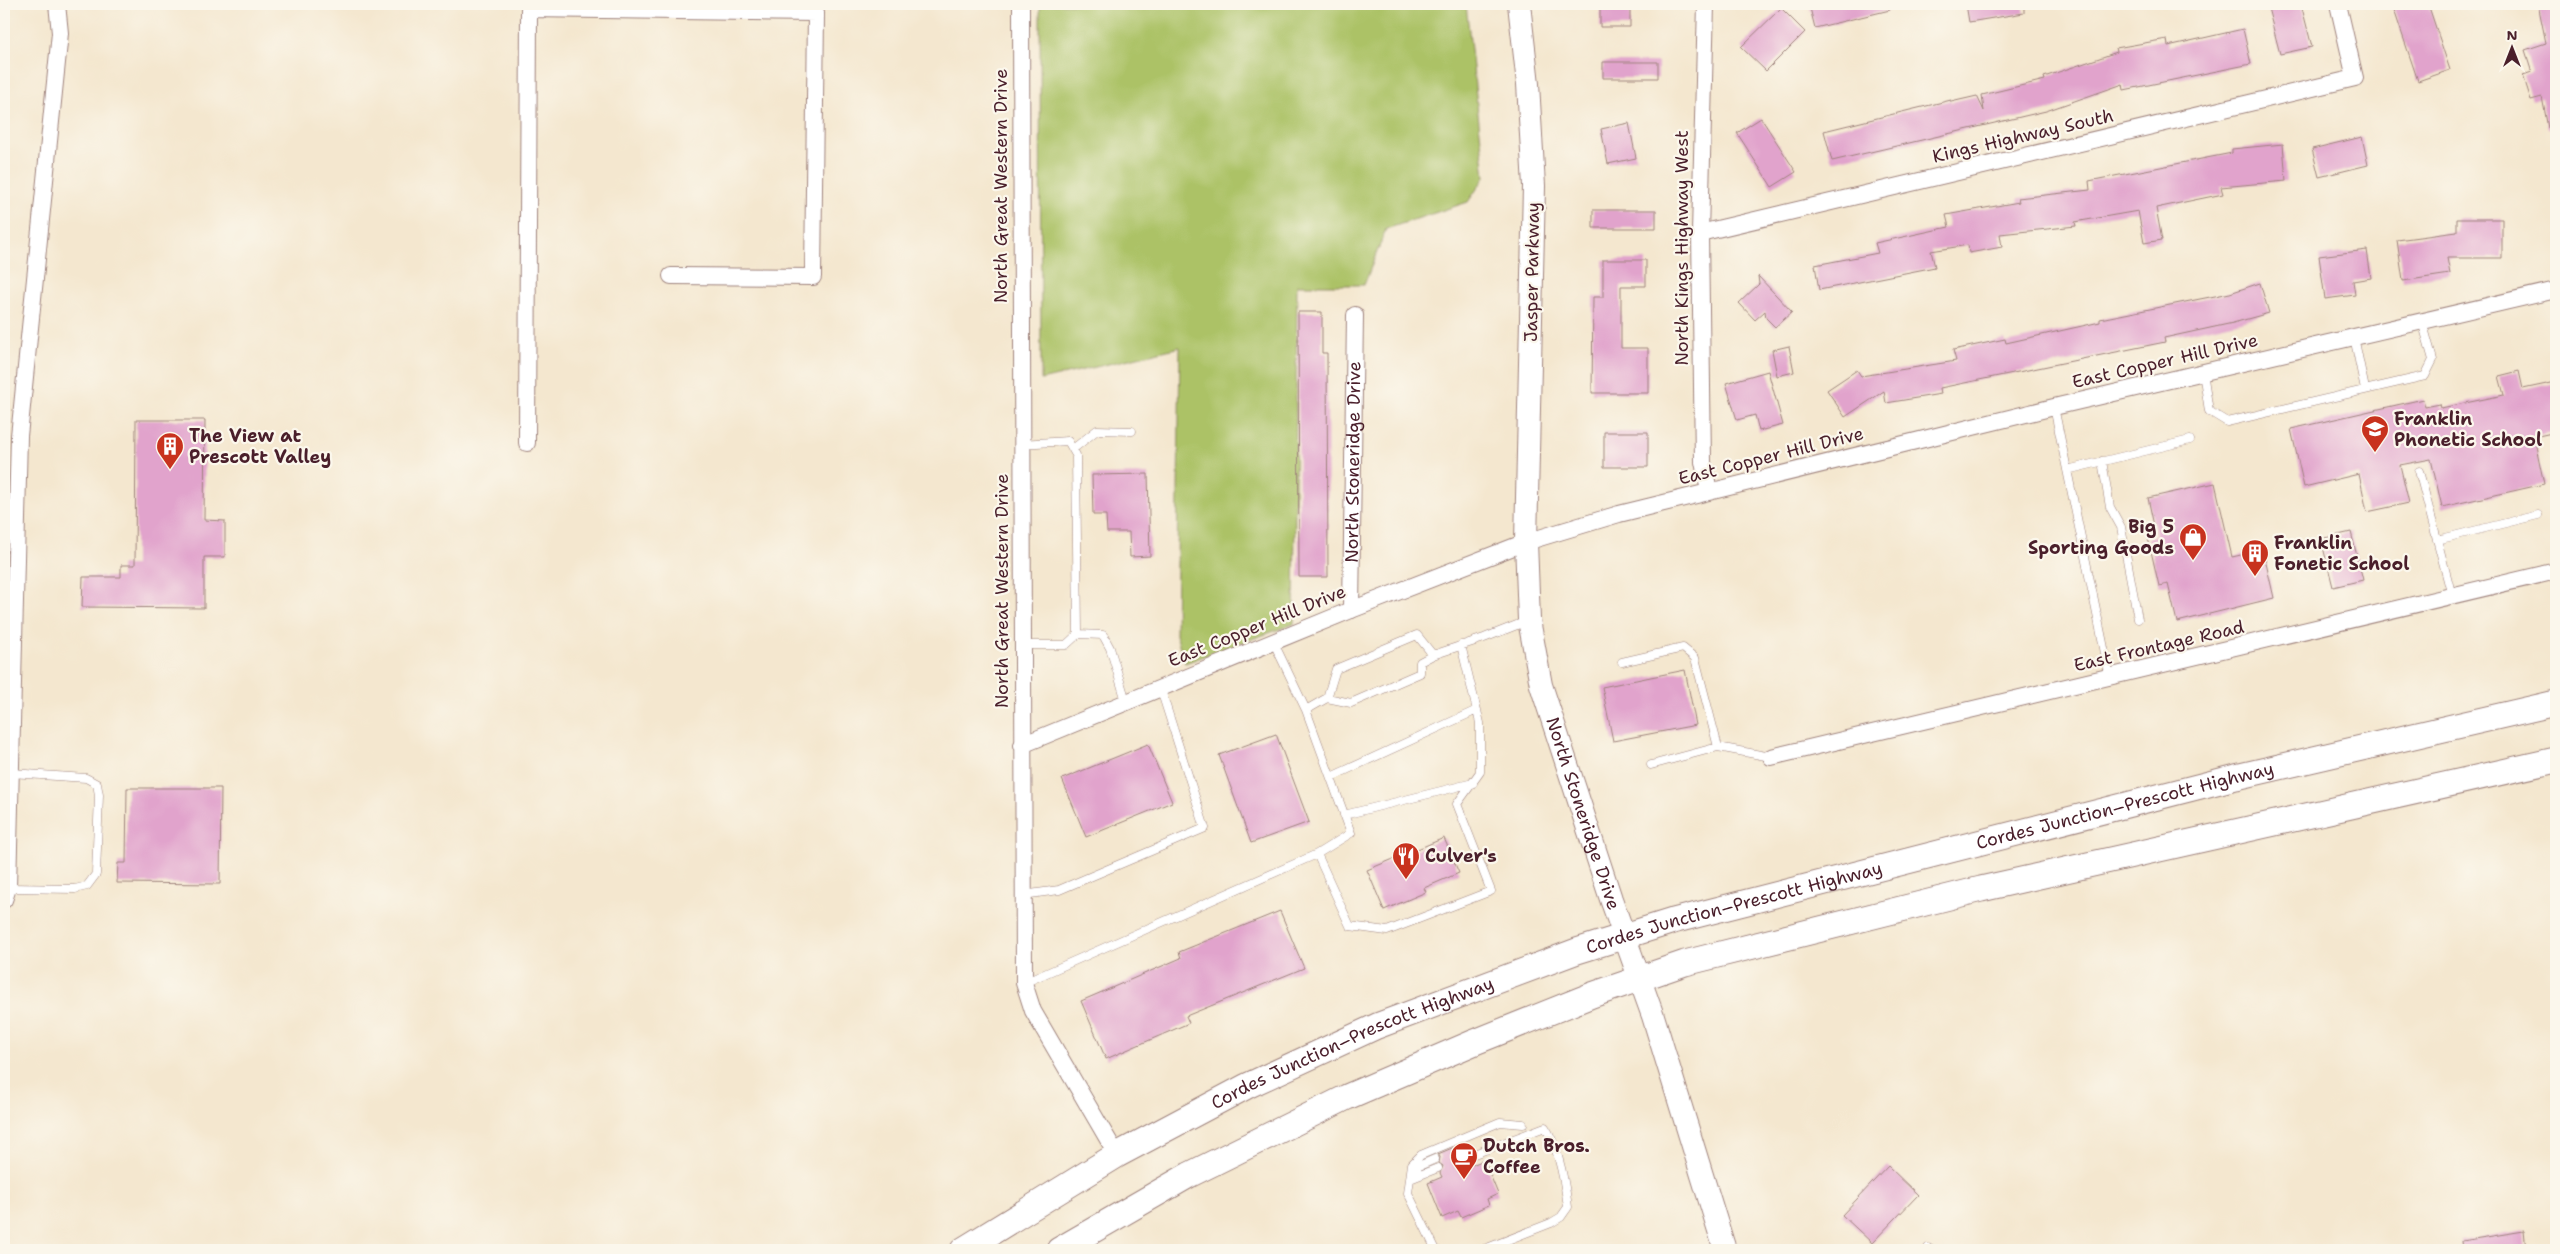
<svg xmlns="http://www.w3.org/2000/svg" width="2560" height="1254" font-family="'Shantell Sans',sans-serif">
  <style>
    .green { fill: #acc266; stroke: #7b7048 }
    .building { fill: #e1a3cc }
    .lines { fill: none; stroke-linecap: round; stroke-linejoin: round }
    .lane-casing { stroke: #9f837d; stroke-width: 9 }
    .street-casing { stroke: #9f837d; stroke-width: 18 }
    .secondary-casing { stroke: #9f837d; stroke-width: 24 }
    .primary-casing { stroke: #9f837d; stroke-width: 27 }
    .lane { stroke: #fff; stroke-width: 8 }
    .street { stroke: #fff; stroke-width: 16 }
    .secondary { stroke: #fff; stroke-width: 22 }
    .primary { stroke: #fff; stroke-width: 25 }
    .labels { text-anchor: middle; stroke-width: 4.5; stroke-linejoin: round; paint-order: stroke }
    .street-label { font-size: 18px; fill: #4a1f2b; stroke: #fbf7ec }
    .poi-label { font-size: 18px; font-weight: bold; fill: #4a1f2b; stroke: #fbf7ec; text-anchor: start }
  </style>
  <rect width="100%" height="100%" fill="#fbf7ec"/>
  <filter id="ink" filterUnits="userSpaceOnUse"><feTurbulence type="fractalNoise" baseFrequency=".02" numOctaves="2"/><feDisplacementMap in="SourceGraphic" scale="10" xChannelSelector="R" yChannelSelector="G"/><feConvolveMatrix kernelMatrix="1 2 1 2 8 2 1 2 1" color-interpolation-filters="sRGB"/></filter>
  <filter id="wash" filterUnits="userSpaceOnUse"><feTurbulence type="fractalNoise" baseFrequency=".0096" numOctaves="4" result="noise"/><feDisplacementMap in="SourceGraphic" scale="20" xChannelSelector="R" yChannelSelector="G"/><feGaussianBlur stdDeviation="1.12" result="paint"/><feColorMatrix in="noise" values="0 0 0 0 0 0 0 0 0 0 0 0 0 0 0 0 0 1.4 0 .05"/><feComposite in="paint" operator="in"/></filter>
  <g filter="url(#wash)">
    <rect width="100%" height="100%" fill="#f4e7cf"/>
    <path class="green" d="M1040 4H1466L1485 177 1468 202 1386 229 1364 285H1297L1294 624 1185 663 1176 635 1180 347 1041 380Z"/>
    <g id="blocks">
      <path class="building" d="M1600 4H1630V27H1600Z
        M1809 4H1889L1890 10 1815 28Z
        M1966 4H2024V13L1969 22Z
        M2267 4H2301L2312 47 2280 54Z
        M2392 4H2428L2450 70 2418 81Z
        M2538 4H2556V128H2548L2542 97 2531 100 2523 75 2532 72 2525 50 2546 43Z
        M1781 8 1805 32 1766 71 1741 47Z
        M2243 29 2251 64 2124 90 2123 84 2046 111 1832 161 1824 131 1951 100V102L1977 96 1984 111 1982 95 2045 80 2044 77 2117 52 2116 48 2167 39 2168 46Z
        M1603 62H1658V78H1603Z
        M1761 118 1796 172 1772 187 1737 133Z
        M1629 123 1636 158 1608 164 1601 129Z
        M2362 137 2368 165 2319 177 2312 149Z
        M2283 144 2286 181 2221 187 2223 194 2156 208 2162 240 2144 243 2138 211 2075 222 2076 226 2000 234 2002 247 1969 253 1968 245 1931 251 1935 267 1819 290 1815 265 1878 253 1875 243 1949 227 1946 215 2019 202 2018 198 2090 190 2089 181 2232 153V149Z
        M1593 210H1656V228H1593Z
        M2457 219H2502V258H2447L2450 274 2403 281 2397 240 2457 232Z
        M2367 250 2371 278 2353 281 2355 295 2325 299 2319 256Z
        M1603 260H1646V286H1621V348H1648V393H1592L1593 297H1603Z
        M1758 276 1792 312 1775 327 1766 318 1765 311 1755 320 1739 303 1759 284Z
        M2260 283 2269 313 2233 323 2164 338 2165 342 1940 388 1941 394 1886 403 1884 391 1845 417 1827 390 1857 370 1861 376 1956 361 1953 350 2005 339 2006 343 2100 322V319L2230 293Z
        M1298 312H1322V353H1327L1328 577H1299Z
        M1789 346 1794 372 1777 376 1772 350Z
        M1768 371 1783 425 1759 431 1755 415 1737 420 1726 383Z
        M2519 371 2523 389 2556 382V432L2534 437 2544 484 2442 507 2431 459 2400 465 2409 503 2367 512 2359 474 2304 487 2291 429 2423 399 2425 407 2440 404 2441 408 2504 395 2499 376Z
        M136 420H205L204 520 225 521V557H204V608L82 607 83 577H121V565H135Z
        M1604 432H1648V467H1604Z
        M1148 474 1150 556 1130 557 1129 532H1107L1106 515H1093L1092 475Z
        M2215 483 2232 557 2263 550 2274 598 2177 622 2168 584 2159 586 2148 538 2156 535 2148 498Z
        M2351 532 2363 580 2333 587 2321 539Z
        M1685 670 1696 725 1613 741 1602 687Z
        M1276 734 1309 822 1251 843 1219 755Z
        M1148 744 1172 802 1086 837 1062 779Z
        M127 788H221L220 884 117 883 118 863H126Z
        M1444 838 1459 873 1424 888 1426 892 1384 910 1367 870Z
        M1280 911 1304 968 1186 1016 1189 1023 1106 1059 1081 1001 1181 958 1179 952Z
        M1464 1143 1467 1151 1464 1158 1471 1161 1472 1165 1484 1160 1498 1194 1487 1199 1489 1205 1461 1217 1458 1211 1442 1218 1428 1183 1442 1177 1440 1173 1443 1166 1439 1163 1440 1157 1438 1154Z
        M1888 1166 1918 1195 1872 1243 1842 1215Z
        M2524 1231 2526 1250H2462L2461 1241Z"/>
    </g>
  </g>
  <g filter="url(#ink)">
    <use href="#blocks" fill-opacity="0" stroke="#9f837d" stroke-width="1"/>
    <g class="lines">
      <g class="lane-casing">
        <path id="lane" d="M2354 337 2365 389
          M2203 372 2209 411 2227 422 2425 376 2433 360 2422 321
          M2054 407 2110 677
          M1021 444 1068 441 1076 455 1078 634 1066 645H1022
          M1073 449 1097 430 1132 431
          M2102 461 2110 507 2121 527 2138 619
          M2067 470 2190 440
          M2419 471 2452 596
          M2437 540 2538 515
          M1078 634 1103 635 1110 648 1126 701
          M1273 641 1306 710 1327 698 1336 669 1417 635 1433 655 1484 638 1527 621
          M1622 662 1683 648 1695 658 1718 747 1771 757
          M1327 698 1351 703 1420 673V662L1433 655
          M1306 710 1351 833 1317 854 1350 926 1387 931 1491 891 1457 804 1480 772V723L1461 645
          M1651 765 1718 747
          M1331 777 1477 710
          M1344 815 1473 783
          M8 888 75 889 87 886 96 874 99 795 97 784 86 778 11 773
          M1023 895 1059 890 1205 828 1160 687
          M1024 983 1317 854
          M1469 1156 1545 1127C1558 1146 1565 1184 1568 1207L1561 1217 1551 1223 1482 1250
          M1410 1178 1419 1166 1435 1159
          M1410 1179 1438 1168
          M1928 1248 1931 1250
          M1436 1250 1408 1193 1412 1164 1421 1155 1500 1122 1523 1124"/>
      </g>
      <g class="street-casing">
        <g id="street">
          <path d="M1021 4 1024 983 1033 1011 1117 1155"/>
          <path d="M1706 4 1700 233 1703 462 1709 491"/>
          <path d="M1700 233 2355 78 2338 4"/>
          <path d="M527 443 529 9 816 13 813 277 671 276"/>
          <path id="s1" d="M1351 610 1355 315"/>
          <path d="M1022 745 1351 610 1526 542 1619 514 2054 407 2556 290"/>
          <path d="M1771 757 2556 571"/>
          <path d="M4 900 8 888 19 436 60 33 57 4"/>
        </g>
      </g>
      <g class="secondary-casing">
        <g id="secondary">
          <path id="s2" d="M1519 4 1528 84 1534 186 1526 542 1529 620 1541 685 1611 899 1653 1016 1725 1250"/>
        </g>
      </g>
      <g class="primary-casing">
        <g id="primary">
          <path id="s3" d="M963 1250 1117 1155 1247 1086 1377 1026 1577 951 1673 921 2236 777 2556 703"/>
          <path d="M1059 1250 1189 1175 1347 1097 1475 1042 1592 995 1685 963 1981 889 2556 760"/>
        </g>
      </g>
      <use href="#lane" class="lane"/>
      <use href="#street" class="street"/>
      <use href="#secondary" class="secondary"/>
      <use href="#primary" class="primary"/>
    </g>
  </g>
  <defs>
    <g id="school-pin" transform="scale(1.4375)"><path d="M0 17L-7.5 6A9.5 9.5 0 1 1 7.5 6Z" fill="#c8321e" stroke="#fbf7ec"/><path d="M0-5L7-2L0 1L-7-2ZM-4 1L0 2.5L4 1V4Q0 6-4 4Z" fill="#fff"/></g>
    <g id="building-pin" transform="scale(1.4375)"><path d="M0 17L-7.5 6A9.5 9.5 0 1 1 7.5 6Z" fill="#c8321e" stroke="#fbf7ec"/><path d="M-4-6H4V6H1V3H-1V6H-4ZM-2.5-4.3h1.7v1.8h-1.7ZM.8-4.3h1.7v1.8H.8ZM-2.5-1h1.7V.8h-1.7ZM.8-1h1.7V.8H.8Z" fill="#fff"/></g>
    <g id="shop-pin" transform="scale(1.4375)"><path d="M0 17L-7.5 6A9.5 9.5 0 1 1 7.5 6Z" fill="#c8321e" stroke="#fbf7ec"/><path d="M-5-2.5h2.3a2.7 3.5 0 0 1 5.4 0H5L5.5 6h-11ZM-1.5-2.5h3a1.5 2.3 0 0 0-3 0Z" fill="#fff"/></g>
    <g id="restaurant-pin" transform="scale(1.4375)"><path d="M0 17L-7.5 6A9.5 9.5 0 1 1 7.5 6Z" fill="#c8321e" stroke="#fbf7ec"/><path d="M-5-6h1v4h1v-4h1v4h1v-4h1v5L-1.5 .5V6h-2V.5L-5-1ZM5-6V6H3V1.5H1.5Q1.5-4 5-6Z" fill="#fff"/></g>
    <g id="cafe-pin" transform="scale(1.4375)"><path d="M0 17L-7.5 6A9.5 9.5 0 1 1 7.5 6Z" fill="#c8321e" stroke="#fbf7ec"/><path d="M-5.5-4.5H6V0H3Q3 3.5 0 3.5H-2.5Q-5.5 3.5-5.5 0ZM3-3.2v2h1.7v-2ZM-6 4.5H4V6H-6Z" fill="#fff"/></g>
  </defs>
  <g fill-rule="evenodd">
    <use href="#school-pin" x="2375" y="429"/>
    <use href="#building-pin" x="170" y="446"/>
    <use href="#shop-pin" x="2193" y="537"/>
    <use href="#building-pin" x="2255" y="553"/>
    <use href="#restaurant-pin" x="1406" y="856"/>
    <use href="#cafe-pin" x="1464" y="1156"/>
  </g>
  <g class="labels">
    <g class="street-label">
      <text transform="translate(2023 136) rotate(-13)" y="6">Kings Highway South</text>
      <text transform="translate(1001 186) rotate(-90)" y="6">North Great Western Drive</text>
      <text transform="translate(1682 248) rotate(-90)" y="6">North Kings Highway West</text>
      <text transform="translate(1532 272) rotate(-89)" y="6">Jasper Parkway</text>
      <text transform="translate(2165 361) rotate(-13)" y="6">East Copper Hill Drive</text>
      <text transform="translate(1771 456) rotate(-14)" y="6">East Copper Hill Drive</text>
      <text dy="6" stroke="none"><textPath href="#s1" startOffset="148">North Stoneridge Drive</textPath></text>
      <text transform="translate(1002 591) rotate(-90)" y="6">North Great Western Drive</text>
      <text transform="translate(1257 626) rotate(-22)" y="6">East Copper Hill Drive</text>
      <text transform="translate(2159 646) rotate(-13)" y="6">East Frontage Road</text>
      <text dy="6" stroke="none"><textPath href="#s3" startOffset="1252">Cordes Junction–Prescott Highway</textPath></text>
      <text dy="6" stroke="none"><textPath href="#s2" startOffset="818">North Stoneridge Drive</textPath></text>
      <text dy="6" stroke="none"><textPath href="#s3" startOffset="848">Cordes Junction–Prescott Highway</textPath></text>
      <text dy="6" stroke="none"><textPath href="#s3" startOffset="442">Cordes Junction–Prescott Highway</textPath></text>
    </g>
    <g class="poi-label">
      <text x="2394" y="425">Franklin<tspan x="2394" dy="21">Phonetic School</tspan></text>
      <text x="189" y="442">The View at<tspan x="189" dy="21">Prescott Valley</tspan></text>
      <text x="2174" y="533" text-anchor="end">Big 5<tspan x="2174" dy="21">Sporting Goods</tspan></text>
      <text x="2274" y="549">Franklin<tspan x="2274" dy="21">Fonetic School</tspan></text>
      <text x="1425" y="862">Culver's</text>
      <text x="1483" y="1152">Dutch Bros.<tspan x="1483" dy="21">Coffee</tspan></text>
    </g>
  </g>
  <rect width="2560" height="1254" fill="none" stroke="#fbf7ec" stroke-width="20"/>
  <g transform="translate(2512 48)" stroke="#fbf7ec" stroke-width="4" paint-order="stroke">
  <path d="M0-4L9 19L0 12L-9 19Z" fill="#4a1f2b"/>
  <text y="-8" font-size="14" font-weight="bold" text-anchor="middle" fill="#4a1f2b">N</text>
  </g>
</svg>
